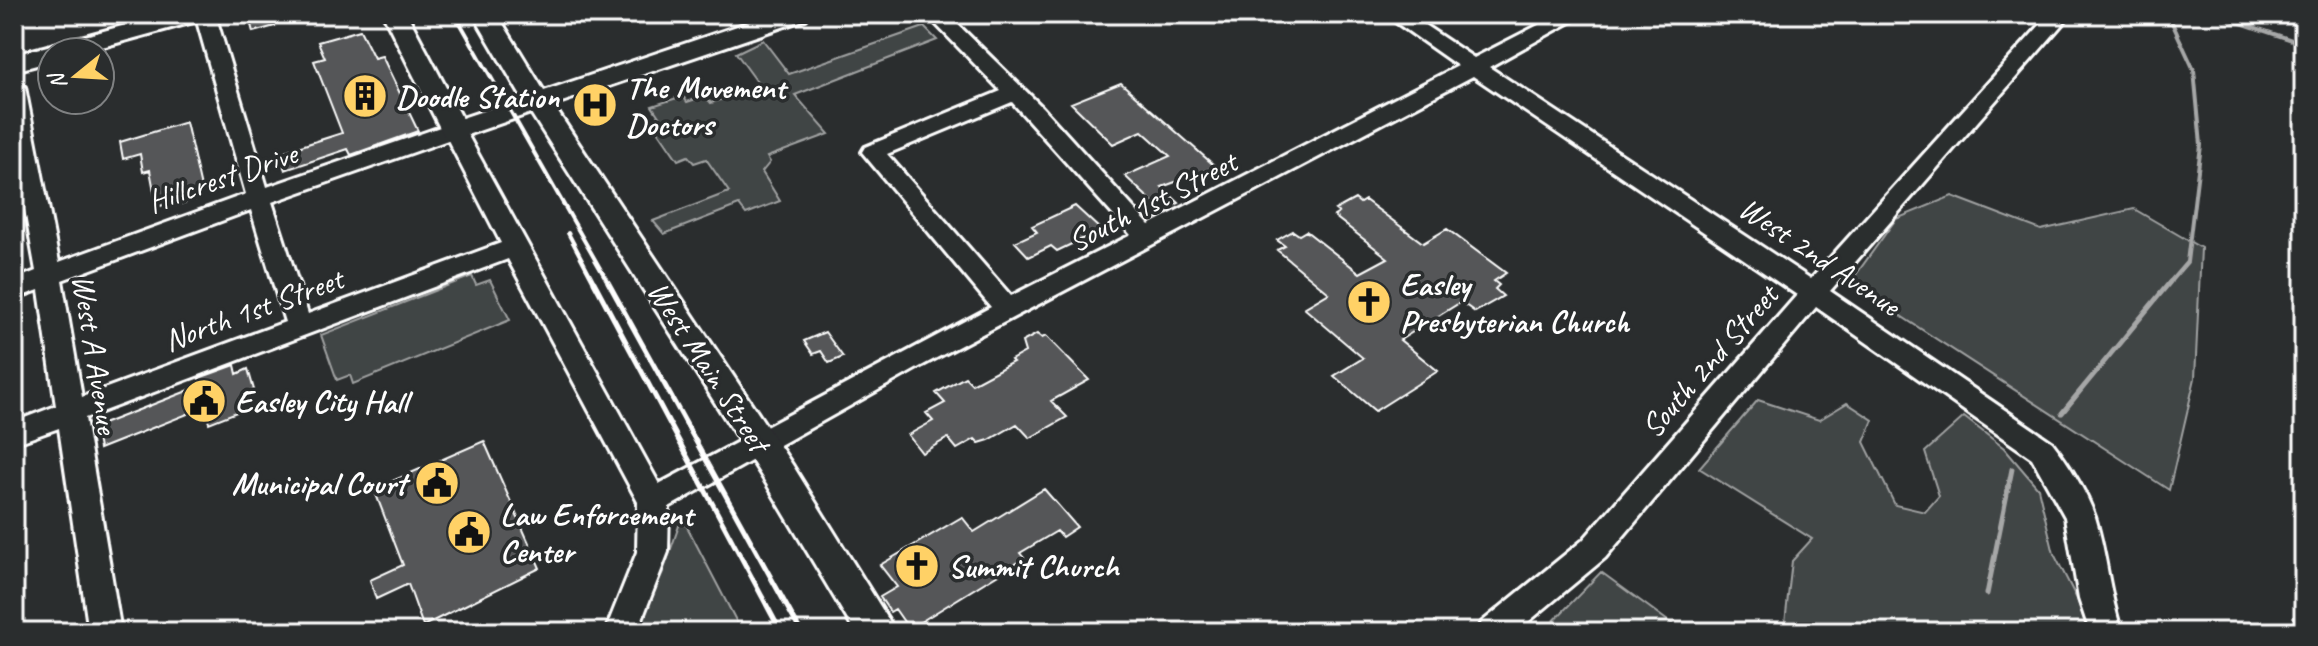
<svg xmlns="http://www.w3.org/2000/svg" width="2318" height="646" font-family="Caveat,sans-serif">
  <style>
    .green { fill: #414445; stroke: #a0a2a2; stroke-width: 2 }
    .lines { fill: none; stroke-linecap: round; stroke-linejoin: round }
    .stream-far1 { stroke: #a6a7a7; stroke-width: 4 }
    .stream { stroke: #a6a7a7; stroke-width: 5 }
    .building { fill: #555758; stroke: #fff; stroke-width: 2 }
    .minor-casing { stroke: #fff; stroke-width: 6 }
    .major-casing { stroke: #fff; stroke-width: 6 }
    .minor { fill: #2a2d2e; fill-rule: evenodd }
    .major { fill: #2a2d2e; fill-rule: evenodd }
    .rail-far1 { stroke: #fff; stroke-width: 4 }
    .rail { stroke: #fff; stroke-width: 5 }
    .labels { text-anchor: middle; stroke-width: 7; stroke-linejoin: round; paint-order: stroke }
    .poi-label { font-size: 32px; font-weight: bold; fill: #fff; stroke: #2a2d2e; text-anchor: start }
    .street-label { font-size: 32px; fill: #fff; stroke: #2a2d2e }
  </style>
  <rect width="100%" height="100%" fill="#2a2d2e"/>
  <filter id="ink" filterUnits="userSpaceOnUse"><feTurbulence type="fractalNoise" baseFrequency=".0125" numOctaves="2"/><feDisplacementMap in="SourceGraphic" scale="16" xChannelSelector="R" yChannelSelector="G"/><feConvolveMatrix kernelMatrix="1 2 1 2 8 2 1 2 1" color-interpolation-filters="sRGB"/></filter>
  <g filter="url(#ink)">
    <path class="green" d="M924 27 937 40 795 95 829 134 767 157 770 162 762 172 780 201 746 214 739 205 664 234 653 221 729 192 706 159 694 163 688 156 678 160 656 128 664 124 652 106 683 96 687 102 705 96 711 103 760 86 736 53 763 40 789 74Z
      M1952 196 2041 230 2134 209 2201 248 2195 378 2169 490 1850 283 1896 219Z
      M472 276 476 285 490 280 510 320 353 384 350 375 337 380 321 335Z
      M1758 400 1819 420 1847 403 1873 420 1864 442 1895 505 1925 512 1939 496 1925 452 1964 417 2004 448 2038 488 2054 554 2077 599 2088 632H1719L1785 623 1792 561 1812 539 1699 468Z
      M682 517 742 632H636L663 572Z
      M1601 572 1683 632H1543Z"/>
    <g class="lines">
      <path class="stream-far1" d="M2168 14 2194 70 2201 145 2187 262 2168 284
        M2214 14 2304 44"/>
      <path class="stream" d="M2062 413 2170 282
        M1987 594 2012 469"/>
    </g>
    <path class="building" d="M248 14H271L275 26 253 32Z
      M360 30 374 58 382 56 418 131 351 155 348 149 285 170 279 153 342 133 314 61 325 58 318 42Z
      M1121 83 1216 167 1162 187 1179 203 1162 211 1125 176 1170 156 1142 131 1113 144 1071 103Z
      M186 122 202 192 195 194 196 199 171 207 170 203 157 207 150 170 143 172 140 154 123 159 120 142Z
      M1355 199 1360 203 1365 200 1423 243 1447 229 1506 273 1494 281 1499 285 1495 289 1503 296 1475 312 1461 302 1400 340 1438 371 1375 411 1334 376 1363 358 1304 308 1329 293 1277 250 1285 246 1277 240 1293 231 1299 235 1306 231 1360 273 1388 258 1334 216 1339 213 1335 210Z
      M1075 206 1101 230 1057 251 1051 246 1029 257 1015 242 1037 232 1032 226Z
      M825 332 843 357 829 363 821 351 813 354 804 341Z
      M1037 334 1042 338 1046 336 1089 380 1051 401 1067 417 1030 438 1017 424 989 440 979 443 975 439 957 449 948 438 922 453 908 435 933 421 926 413 945 403 936 393 965 377 972 384 1013 362 1011 360 1025 352 1022 342Z
      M235 365 237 374 248 369 254 390 243 394 247 408 209 423 205 407 99 449 95 427 200 386 199 378Z
      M484 441 540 568 423 626 408 584 376 599 370 580 403 565 374 489Z
      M1044 489 1077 527 1062 537 1057 531 1020 553 1024 558 909 629 895 609 890 612 880 597 897 587 880 565 962 517 974 532Z"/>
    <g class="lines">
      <g class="minor-casing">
        <path id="minor" d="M195 14H215L267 187 446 125H462L659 484 991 307 862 152 865 147 1001 91 926 14H947L1042 107 1149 225 1458 66 1384 14H1408L1474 58 1560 14H1585L1489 67 1811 279 2050 14H2071L1830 291 2052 442C2069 464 2086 491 2095 517 2107 555 2109 595 2122 632H2090L2079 599 2065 517 2032 458 1816 307 1605 558 1516 632H1477L1482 622 1583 540 1797 295 1473 76 923 365 669 507 668 552 637 632H605L637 552 638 502 508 259 85 418 121 632H89L59 428 14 444V422L56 406 39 290 14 299V280L36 271 14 148V81L25 87 59 262 246 194ZM1012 102 1131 235 1011 296 887 154ZM448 140 501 243 308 314 272 202ZM251 210 285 322 82 397 62 280Z"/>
      </g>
      <g class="major-casing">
        <path id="major" d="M167 14H207L204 19 84 52H52V61L14 71V55Z
          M383 14H407L462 118 522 98 473 14H497L544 91 773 14H809L806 19 553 105 793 466 896 632H855L768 486 531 113 464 136H444Z"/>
      </g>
      <use href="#minor" class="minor"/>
      <use href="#major" class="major"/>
      <path class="rail-far1" d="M455 14 609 284
        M568 233 595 284"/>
      <path class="rail" d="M594 282 781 632
        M608 282 801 632"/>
    </g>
  </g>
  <defs>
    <g id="building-disc" transform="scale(2.3)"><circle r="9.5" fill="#ffd166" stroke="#2a2d2e"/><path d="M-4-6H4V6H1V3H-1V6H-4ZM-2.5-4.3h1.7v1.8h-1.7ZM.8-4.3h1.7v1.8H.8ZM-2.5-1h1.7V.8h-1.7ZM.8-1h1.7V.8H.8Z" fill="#111"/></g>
    <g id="hospital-disc" transform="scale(2.3)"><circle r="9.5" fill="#ffd166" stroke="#2a2d2e"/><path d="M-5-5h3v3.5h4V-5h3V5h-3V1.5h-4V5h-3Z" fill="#111"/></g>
    <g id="church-disc" transform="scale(2.3)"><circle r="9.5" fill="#ffd166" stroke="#2a2d2e"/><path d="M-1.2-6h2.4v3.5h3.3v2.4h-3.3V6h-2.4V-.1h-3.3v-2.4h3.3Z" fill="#111"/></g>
    <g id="civic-disc" transform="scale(2.3)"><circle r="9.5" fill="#ffd166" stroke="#2a2d2e"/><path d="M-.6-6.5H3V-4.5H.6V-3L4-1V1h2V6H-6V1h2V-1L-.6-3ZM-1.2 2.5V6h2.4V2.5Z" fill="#111"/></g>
  </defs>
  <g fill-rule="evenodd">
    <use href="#building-disc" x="365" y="96"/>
    <use href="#hospital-disc" x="595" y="105"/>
    <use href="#church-disc" x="1369" y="302"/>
    <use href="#civic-disc" x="204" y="401"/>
    <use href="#civic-disc" x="437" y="483"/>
    <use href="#civic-disc" x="469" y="532"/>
    <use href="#church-disc" x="917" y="566"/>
  </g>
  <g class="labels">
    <g class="poi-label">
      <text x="626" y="98">The Movement<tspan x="626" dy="37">Doctors</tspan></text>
      <text x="396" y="107">Doodle Station</text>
      <text x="1400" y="295">Easley<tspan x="1400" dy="37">Presbyterian Church</tspan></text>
      <text x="235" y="412">Easley City Hall</text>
      <text x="406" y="494" text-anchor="end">Municipal Court</text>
      <text x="500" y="525">Law Enforcement<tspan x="500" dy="37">Center</tspan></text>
      <text x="948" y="577">Summit Church</text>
    </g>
    <g class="street-label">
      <text transform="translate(222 177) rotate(-19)" y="11">Hillcrest Drive</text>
      <text transform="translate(1152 201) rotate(-27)" y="11">South 1st Street</text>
      <text transform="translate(1820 256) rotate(34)" y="11">West 2nd Avenue</text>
      <text transform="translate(253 309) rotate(-20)" y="11">North 1st Street</text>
      <text transform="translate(96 354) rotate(81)" y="11">West A Avenue</text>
      <text transform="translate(1709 361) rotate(-49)" y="11">South 2nd Street</text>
      <text transform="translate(709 366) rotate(57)" y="11">West Main Street</text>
    </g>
  </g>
  <rect width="2318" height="646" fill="none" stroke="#2a2d2e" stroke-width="48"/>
  <rect x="24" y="24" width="2270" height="598" fill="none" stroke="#fff" stroke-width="3" filter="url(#ink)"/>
  <g transform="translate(76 76) rotate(252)"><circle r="38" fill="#2a2d2e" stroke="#7f8182" stroke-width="2"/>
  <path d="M0-6L14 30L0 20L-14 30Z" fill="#ffd166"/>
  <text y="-12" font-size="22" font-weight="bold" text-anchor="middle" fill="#ffffff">N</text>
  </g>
</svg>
